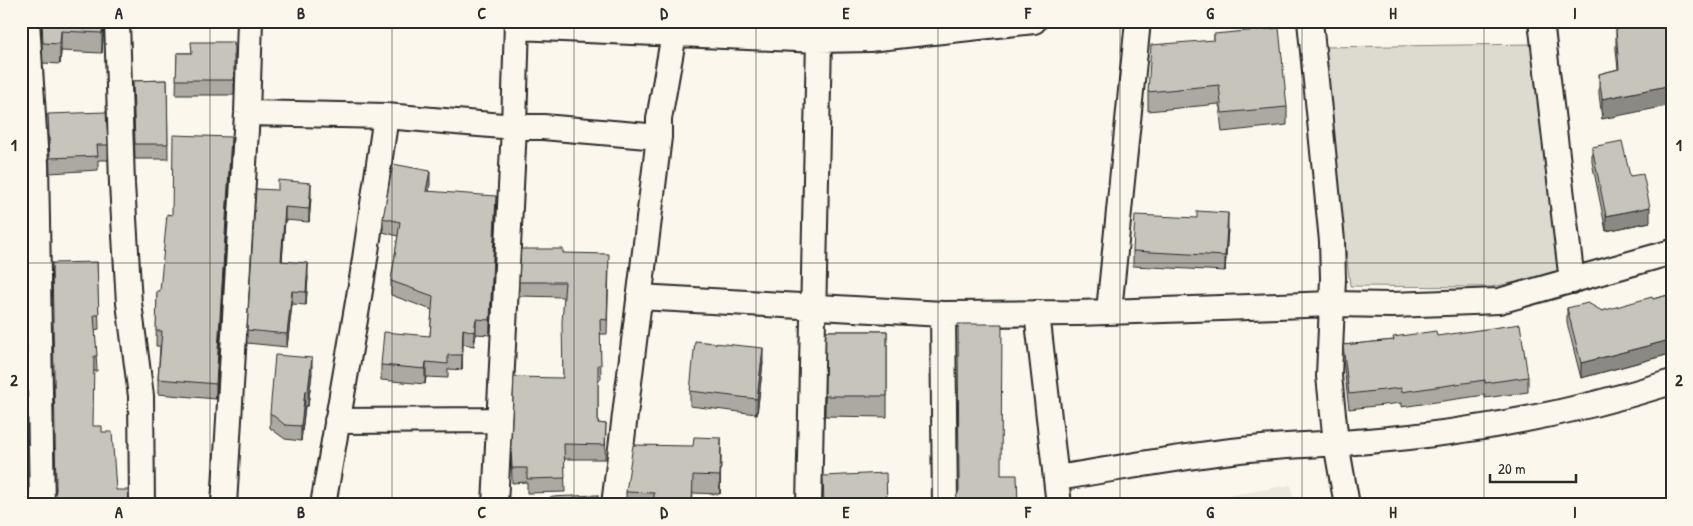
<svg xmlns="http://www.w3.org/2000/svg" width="1693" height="526" font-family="'Patrick Hand',sans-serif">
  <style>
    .built { fill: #ebe8de }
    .green { fill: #dddad0; stroke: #84827e }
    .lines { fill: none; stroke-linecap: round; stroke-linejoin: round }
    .minor-casing { stroke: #2b2b2b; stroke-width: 28 }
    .minor { stroke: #fbf7ec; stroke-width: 24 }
    .wall { fill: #aba9a2; stroke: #2b2b2b }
    .shaded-wall { fill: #8b8984; stroke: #2b2b2b }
    .building { fill: #c7c4bc; stroke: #2b2b2b }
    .grid { fill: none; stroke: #2b2b2b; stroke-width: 1; stroke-opacity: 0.55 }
    .neatline { fill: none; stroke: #2b2b2b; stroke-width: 2 }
    .grid-label { font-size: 16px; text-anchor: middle; font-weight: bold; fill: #2b2b2b }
  </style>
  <rect width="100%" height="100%" fill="#fbf7ec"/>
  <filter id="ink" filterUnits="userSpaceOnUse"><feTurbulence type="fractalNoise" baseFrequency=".02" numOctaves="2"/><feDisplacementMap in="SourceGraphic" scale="10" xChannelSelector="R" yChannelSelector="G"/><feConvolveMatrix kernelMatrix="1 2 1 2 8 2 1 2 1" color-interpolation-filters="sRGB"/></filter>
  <g filter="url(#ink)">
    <path class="built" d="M1291 485 1294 505H1172Z"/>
    <path class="green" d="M1534 44 1561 274 1491 287 1350 286 1323 47Z"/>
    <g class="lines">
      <g class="minor-casing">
        <path id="minor" d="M27 21 36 163 42 505
          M117 21 122 184 129 303 141 396 142 505
          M1310 21 1332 241 1333 278 1329 376 1336 443 1347 505
          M1541 21 1572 281
          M517 27 819 40 869 39 1034 21
          M247 113 386 116 514 127H543L659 137
          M639 297 943 314 1078 313 1332 304 1392 305 1499 301 1672 252
          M1109 311 1138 21
          M1037 313 1059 505
          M943 314 945 505
          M337 421 498 420
          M1056 478C1115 469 1173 458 1232 451 1277 445 1323 445 1368 441 1471 433 1573 413 1672 382
          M224 505 247 113 250 21
          M323 505 362 279 386 116
          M495 505 514 127 517 21
          M614 505 659 137V119L674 34
          M809 505 819 40"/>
      </g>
      <use href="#minor" class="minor"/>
    </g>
    <path class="wall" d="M41 21H104L102 53 61 51 60 64 43 63Z
      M771 21H798L771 22Z
      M1665 21 1602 119 1599 94V74L1618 69 1616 50V29Z
      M1214 34 1287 107V125L1222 132 1219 104 1148 111V92L1214 40Z
      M234 42V95H176L177 53H191Z
      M167 80 168 159H135L133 81Z
      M48 114 108 145V160H98V170L50 173Z
      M1592 147 1630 176 1650 222 1606 231 1592 162Z
      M231 152 216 399 158 394V379L160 346H156L157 291H160L172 215Z
      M430 186 429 192 496 210 490 335 476 334 474 346 463 344 462 370 448 369V378L426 377 425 384 381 380V365L430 336 432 310 391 295V281L398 236 383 232V218Z
      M256 189 311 197 309 222 285 220 282 262 308 277 306 305 292 304 287 347 247 343V330Z
      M1228 228 1225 271 1133 266V251Z
      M563 253 609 268 607 334H600L601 379 598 380V423L606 424 605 459H564L565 492 527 493V482L512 483 511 446 563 378 564 297 519 296V282Z
      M97 262 99 329 95 330 97 371H94L54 498Z
      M21 267 27 440V452H21Z
      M1672 294V356H1671L1670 354 1581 378 1567 323V308L1602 311 1653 299Z
      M826 331H887V417L825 416Z
      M1437 336 1528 377V392L1485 398V395L1401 407V403L1349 409 1343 360V345Z
      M763 363 757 414 690 406V391Z
      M312 373 308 406H305L301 441 285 439 270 428V413Z
      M721 457 720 494 693 493 692 505H626V492Z"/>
    <path class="shaded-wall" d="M103 21H104L102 53V33Z
      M61 31V51L60 64V44Z
      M1672 85V105L1602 119V99Z
      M231 137V152L216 399V384Z
      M430 171V186L426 206V191Z
      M311 183V197L309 222V209Z
      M496 196V210L490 335V320Z
      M285 207V220L281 275V261Z
      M1650 207V222L1606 231V216Z
      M1228 213V228L1225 271V256Z
      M308 263V277L306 305V292Z
      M292 291V304L287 347V334Z
      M476 319V334L474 346V332Z
      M463 329V344L462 370V355Z
      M1670 340V354L1581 378V363Z
      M1671 341H1672V356H1671Z
      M763 348V363L757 414V399Z
      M312 358V373L308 406V391Z
      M426 362V377L425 384V369Z
      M305 391V406L301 441V426Z
      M721 438V457L720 494V476Z"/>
    <path class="building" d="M42 21H103L102 33 61 31 60 44 43 43Z
      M1665 21H1672V85L1602 99 1599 74 1619 69 1616 29Z
      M1279 28 1287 107 1222 113 1219 85 1148 92 1151 45 1214 40V34Z
      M191 42H234V80H176L177 53H192Z
      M167 80 168 144H135L133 81Z
      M106 112 108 145H97L98 156 50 158 48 114Z
      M173 135 231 137 216 384 158 379 162 331H156L157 291H160L167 214 172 215Z
      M1622 141 1630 176 1643 174 1650 207 1606 216 1592 147Z
      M393 164 430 171 426 191 496 196 490 320 476 319 474 332 463 329 462 355H448V364L426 362 425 369 381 365 384 332 430 336 433 296 391 281 400 222 383 218Z
      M278 180 311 183 309 209 285 207 281 261 308 263 306 292 292 291 287 334 247 330 256 189 278 190Z
      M1197 211 1228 213 1225 256 1133 251 1135 215 1197 218Z
      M521 249H563V253L609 254 607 320 600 319 601 365H598V423L606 424 605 445 564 444 565 478 527 479V468H512L511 446 514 377 563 378 562 322 565 282H519Z
      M97 262 99 315H94L97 356H94L93 426H102V432H112L116 490H128L129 505H48V503L54 498 56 490 52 263Z
      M21 267H24L27 440 21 441Z
      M1672 294V341H1671L1670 340 1581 363 1567 308 1588 303 1602 311 1652 297 1653 299Z
      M958 324H1002L1001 475H1017L1018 505H956V498L959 490Z
      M1520 324 1528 377 1485 383V380L1401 392V388L1349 394 1343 345 1394 340 1393 337 1436 331 1437 336Z
      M826 331H887V396H825Z
      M695 341 763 348 757 399 690 391Z
      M275 355 312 358 308 391H305L301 426 285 425 270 413Z
      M694 437 721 438 720 476 693 475 692 505H654V493L626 492 633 445 693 446Z
      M886 473 887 505H824L823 476Z
      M598 495V505H551L550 497Z
      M207 503V505H179Z"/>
  </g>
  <path class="grid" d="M210 21V505M392 21V505M574 21V505M756 21V505M938 21V505M1120 21V505M1302 21V505M1484 21V505M21 263H1672"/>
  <rect width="1693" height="526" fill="none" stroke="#fbf7ec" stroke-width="55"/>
  <path d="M1490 474v8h86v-8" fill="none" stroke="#2b2b2b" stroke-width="2.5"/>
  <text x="1498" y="474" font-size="15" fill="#2b2b2b" stroke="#fbf7ec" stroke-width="4" paint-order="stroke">20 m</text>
  <rect x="28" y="28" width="1638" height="470" class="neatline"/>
  <g class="grid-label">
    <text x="119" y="19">A</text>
    <text x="301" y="19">B</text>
    <text x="482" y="19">C</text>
    <text x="664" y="19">D</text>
    <text x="846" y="19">E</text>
    <text x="1028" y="19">F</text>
    <text x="1210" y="19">G</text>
    <text x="1393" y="19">H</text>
    <text x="1575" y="19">I</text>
    <text x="14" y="151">1</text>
    <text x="1679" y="151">1</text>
    <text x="14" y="386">2</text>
    <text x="1679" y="386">2</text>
    <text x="119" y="518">A</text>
    <text x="301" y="518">B</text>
    <text x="482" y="518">C</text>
    <text x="664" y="518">D</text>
    <text x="846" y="518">E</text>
    <text x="1028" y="518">F</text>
    <text x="1210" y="518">G</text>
    <text x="1393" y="518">H</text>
    <text x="1575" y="518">I</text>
  </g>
</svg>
